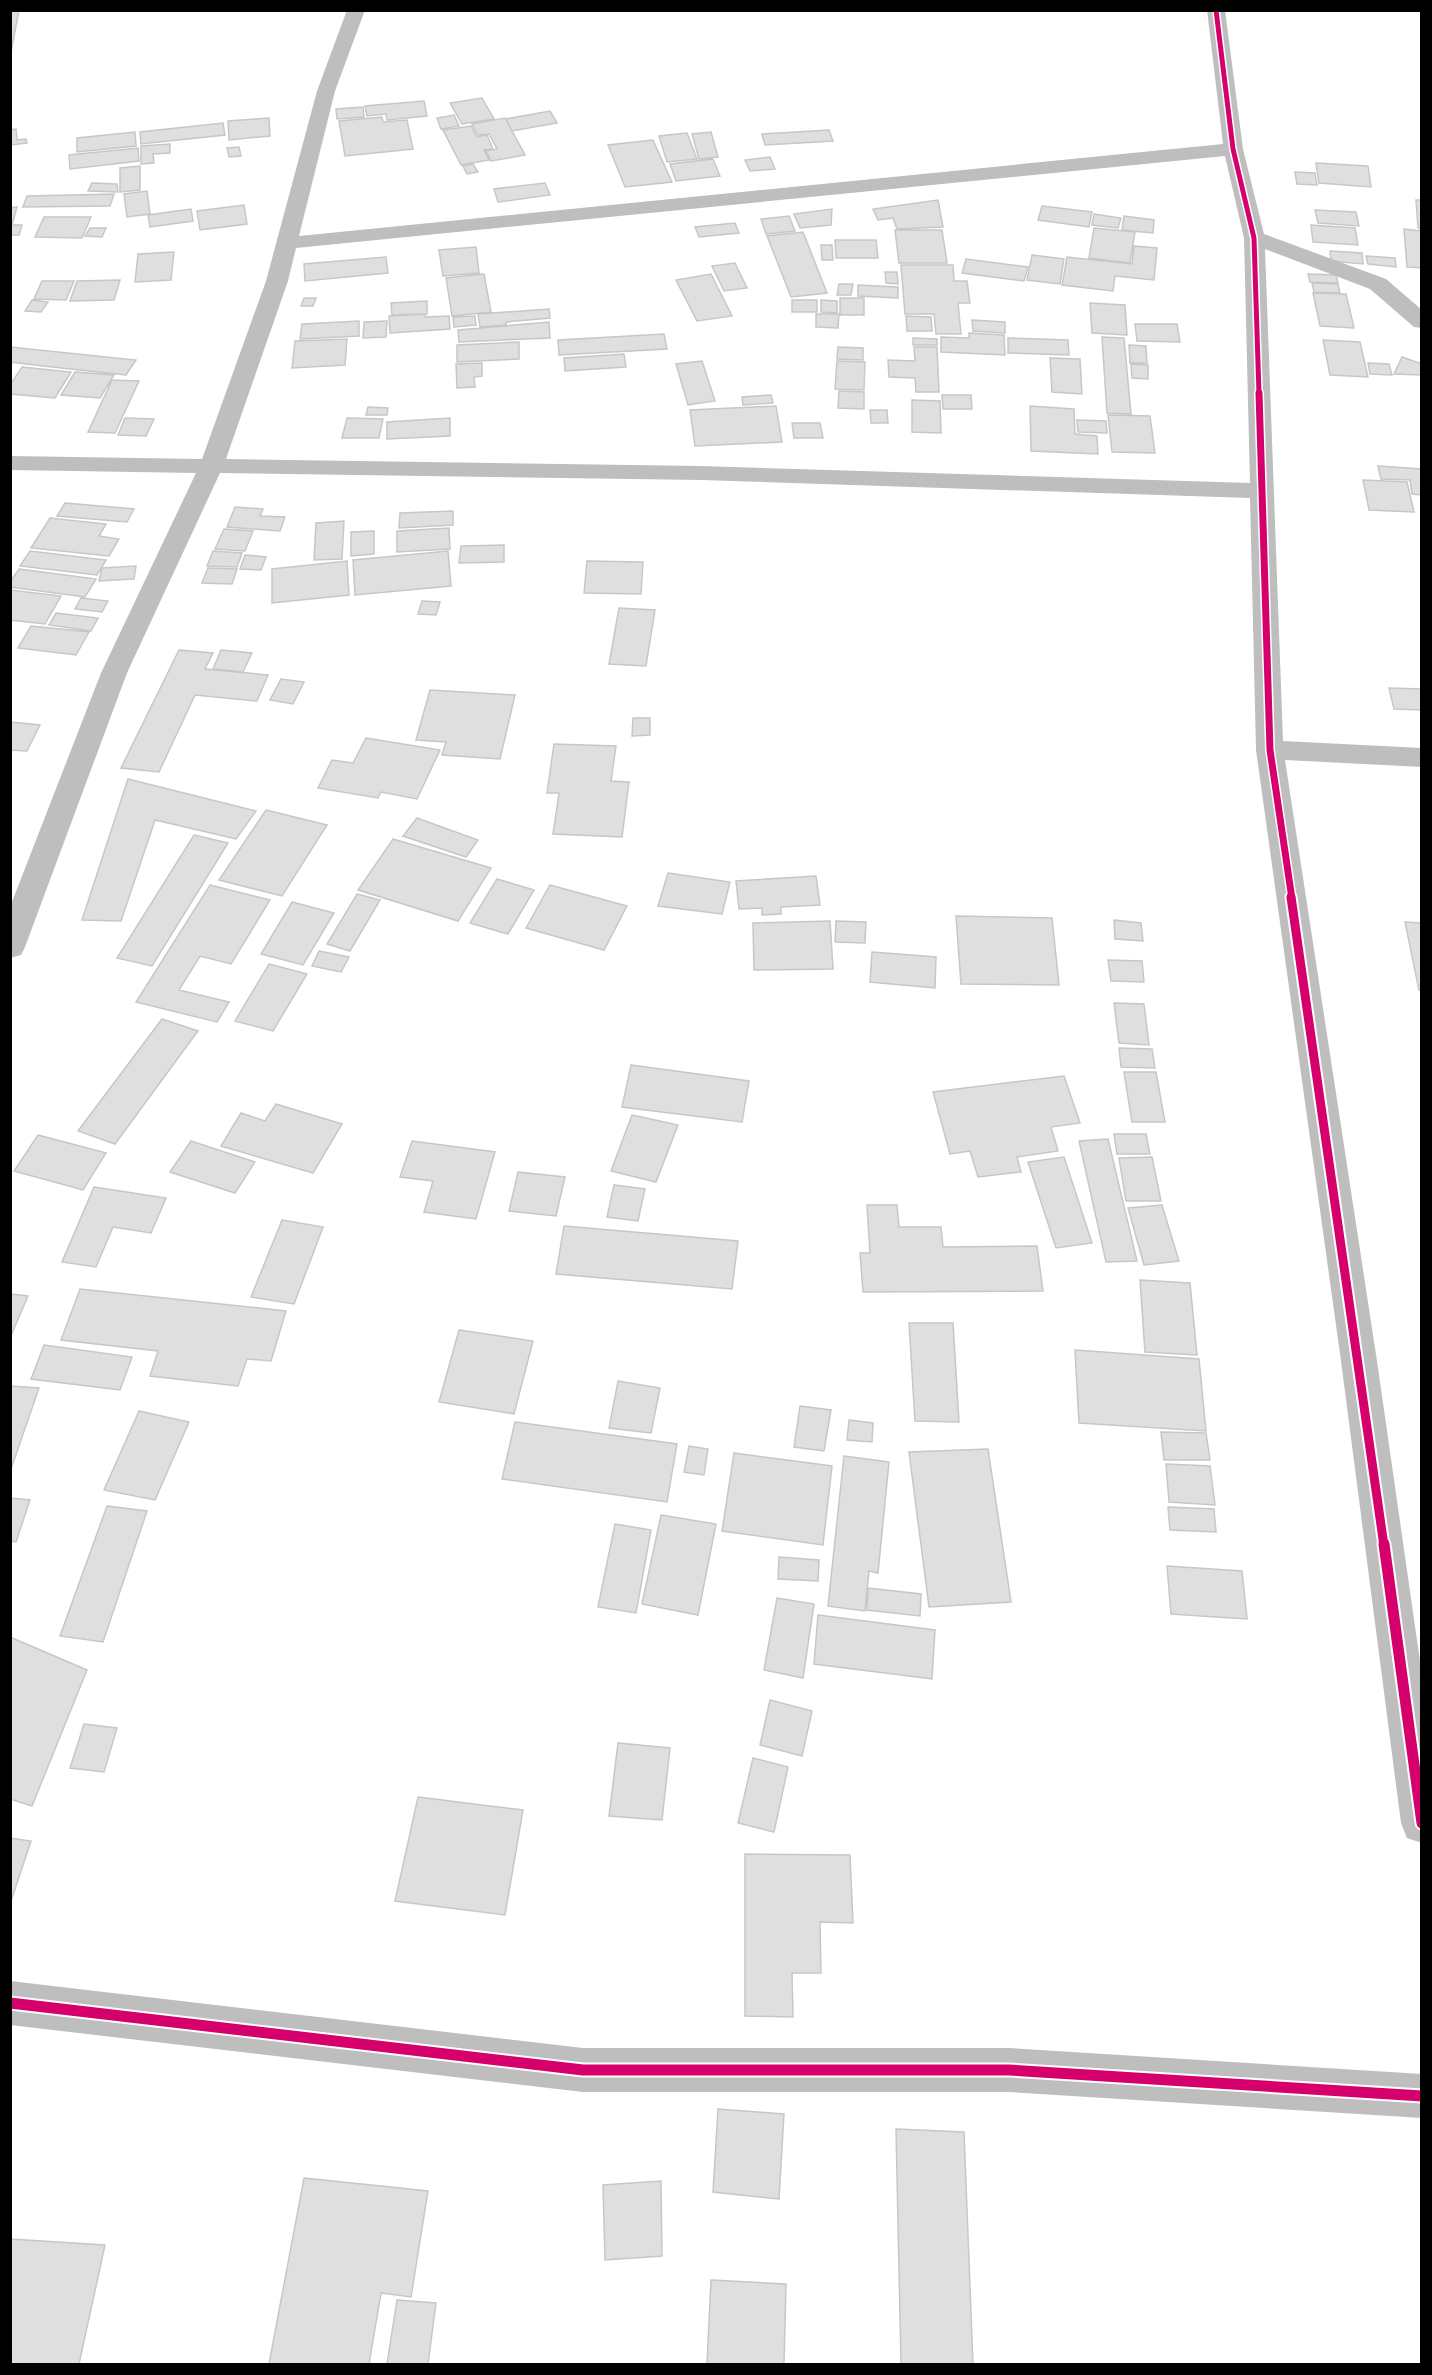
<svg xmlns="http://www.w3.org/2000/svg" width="1432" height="2375" font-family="'Asap Condensed',sans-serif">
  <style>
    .building { fill: #dfdfdf; stroke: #c7c7c7; stroke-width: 1.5 }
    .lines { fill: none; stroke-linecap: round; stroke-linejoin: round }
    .minor { fill: #bebebe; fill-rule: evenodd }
    .cycleway-far3-casing { stroke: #fff; stroke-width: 8 }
    .cycleway-far2-casing { stroke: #fff; stroke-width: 10 }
    .cycleway-far1-casing { stroke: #fff; stroke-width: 13 }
    .cycleway-casing { stroke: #fff; stroke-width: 15 }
    .cycleway-far3 { stroke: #d6006c; stroke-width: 5 }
    .cycleway-far2 { stroke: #d6006c; stroke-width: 7 }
    .cycleway-far1 { stroke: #d6006c; stroke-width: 9 }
    .cycleway { stroke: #d6006c; stroke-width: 11 }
  </style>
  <rect width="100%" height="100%" fill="#fff"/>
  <path class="building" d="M10 10H19L10 57Z
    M482 98 494 119 462 124 450 103Z
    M424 101 427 116 387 120 386 114 367 116 365 106Z
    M363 107 364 117 337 119 336 109Z
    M550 111 557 123 512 131 506 119Z
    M454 115 459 126 441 129 437 118Z
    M382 117 383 122 407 120 413 149 345 156 339 121Z
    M269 118 270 136 229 140 228 121Z
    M505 118 525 155 491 161 486 151 497 149 489 134 478 135 472 124Z
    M223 123 225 135 141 144 140 132Z
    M471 126 477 137 487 135 493 149 484 150 489 160 461 165 443 130Z
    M16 129 17 140 26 139 27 143 10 145V130Z
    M829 130 833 141 765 145 762 134Z
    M135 132 136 146 77 152V138Z
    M711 132 718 157 699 159 692 134Z
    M687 133 697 159 667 162 659 136Z
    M653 140 672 182 625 187 608 145Z
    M170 144V153L153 154 154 163 141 164V146Z
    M239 147 241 156 229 157 227 148Z
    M138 148 139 161 70 169 69 155Z
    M770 157 775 169 750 171 745 160Z
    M713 159 720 176 676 181 670 164Z
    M1316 163 1368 166 1371 187 1319 183Z
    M473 164 478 172 467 174 463 166Z
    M140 166V190L120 192V168Z
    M1295 172 1315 173 1317 185 1297 184Z
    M92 183 117 184 118 192 88 191Z
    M545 183 550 195 498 202 494 189Z
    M147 191 150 214 127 217 124 194Z
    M114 194 110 206 23 207 27 196Z
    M938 200 943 227 897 229 893 218 878 220 873 209Z
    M1416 200H1422V229L1418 228Z
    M244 205 247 224 200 230 197 211Z
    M1042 206 1092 212 1089 227 1038 220Z
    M17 207 12 225H22L19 235H10V208Z
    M191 209 193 221 150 227 148 215Z
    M832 209 831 225 800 228 794 214Z
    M1315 210 1356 212 1359 226 1318 223Z
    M1094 214 1121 218 1118 228 1092 225Z
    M789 216 795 231 766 234 761 219Z
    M1124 216 1154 220 1153 233 1122 230Z
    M44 217H91L82 238 35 237Z
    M735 223 739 233 699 237 695 227Z
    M1311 225 1355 228 1358 245 1313 242Z
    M90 228H106L102 237 85 236Z
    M1094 228 1135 232 1130 263 1089 258Z
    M1404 229 1422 231V268L1407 267Z
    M895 230H942L947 263H899Z
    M803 232 827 293 791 297 767 236Z
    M835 240H876L878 258H836Z
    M821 245H832L833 260H822Z
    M1134 246 1157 248 1154 280 1115 276 1113 291 1062 285 1067 257 1132 264Z
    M476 247 479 273 443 276 439 250Z
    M1330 251 1362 253 1363 264 1331 261Z
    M174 252 171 280 135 282 138 254Z
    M1032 255 1064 259 1060 284 1027 280Z
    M1366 256 1395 258 1396 267 1368 264Z
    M386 257 388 273 305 281 304 264Z
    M966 259 1028 267 1024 281 962 273Z
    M735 263 747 288 724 291 712 266Z
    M901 265H953L954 281H967L970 303H958L961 334H936L934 314H905Z
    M885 272H897L898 284 886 283Z
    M484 274 491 312 452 316 446 278Z
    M711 274 732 316 697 321 676 280Z
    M1308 274 1336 275 1338 283 1310 282Z
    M120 280 114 300 70 301 77 281Z
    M42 281H74L66 300 34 299Z
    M1312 283 1338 284 1340 293 1314 292Z
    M839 284H853L851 295H837Z
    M858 285 898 287V298L858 296Z
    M1313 293 1346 294 1354 328 1320 326Z
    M304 298H316L313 306H301Z
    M840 298H864V315H840Z
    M32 300 48 302 41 312 25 311Z
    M792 300H817V312H792Z
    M821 300 837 301V313L821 312Z
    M427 301V314L392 315 391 303Z
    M1090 303 1125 305 1127 335 1092 333Z
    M549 309 550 318 506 322V325L480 327 478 314Z
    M425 314V317L449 316 450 329 390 333 389 316Z
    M816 314H839L838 328 816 327Z
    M475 316 476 325 454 327 453 317Z
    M906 316 931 317 932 331H907Z
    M972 320 1005 322V333L973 331Z
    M359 321V336L300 339 302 324Z
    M387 321 386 337 363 338 364 322Z
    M549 322 550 338 459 342 458 330Z
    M1135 324H1177L1180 342 1137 341Z
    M969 333 1004 335 1005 355 941 352V337L969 338Z
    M664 334 667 349 559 355 558 340Z
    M1102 337 1124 338 1131 414 1107 413Z
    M913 338 937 339V345H913Z
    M1008 338 1068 340 1069 355 1008 353Z
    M347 339 345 365 292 368 295 341Z
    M1323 340 1360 342 1368 377 1330 375Z
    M519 342V359L457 362V345Z
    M1129 345 1146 346 1147 363H1130Z
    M10 347 136 360 126 375 52 367 10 362Z
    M838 347 863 348V360L837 359Z
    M914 347H937L939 392H916L915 378 889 377 888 360 915 361Z
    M624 354 626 367 565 371 564 358Z
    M1402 357 1422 364V375L1394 374Z
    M1050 358 1080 359 1082 394 1052 392Z
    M702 361 715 401 688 405 676 364Z
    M837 361 865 362 864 390 835 389Z
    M482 363V376L474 377 475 387 457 388 456 364Z
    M1368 363 1389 364 1392 375 1370 374Z
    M1131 364 1148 365V379L1132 378Z
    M22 367 71 372 55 398 10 394V385Z
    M75 372 114 375 100 398 61 395Z
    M112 380 139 381 115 433 88 432Z
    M839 391 864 392V409L838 408Z
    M771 395 773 403 743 405 742 397Z
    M942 395H971L972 409H943Z
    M912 400 940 401 941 433 912 432Z
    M776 406 782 442 695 446 690 410Z
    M1030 406 1074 409 1075 434 1097 436 1098 454 1031 451Z
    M368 407 388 408 387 415H366Z
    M870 410H887L888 423H871Z
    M1108 415 1150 416 1155 453 1112 452Z
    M125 418 154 419 146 436 118 435Z
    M347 418 383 419 379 438H342Z
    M450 418V436L387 439V422Z
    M1077 420 1106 421 1107 433 1078 432Z
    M792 423H820L823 438H794Z
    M1378 466 1422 469V495L1412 494 1410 480 1381 479Z
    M1363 480 1407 482 1414 512 1369 510Z
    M65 503 134 509 127 522 57 516Z
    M235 507 263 509 260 516 285 517 280 531 227 527Z
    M453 511V525L399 528 400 513Z
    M50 518 106 524 99 536 119 539 109 556 31 548Z
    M344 521 342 559 314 560 316 523Z
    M449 528 450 549 397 552V531Z
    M224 529 253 531 245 551 215 549Z
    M374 531V554L351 556V532Z
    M504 545V562L459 563 461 546Z
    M30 551 106 560 97 575 20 566Z
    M213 551 242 553 237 567 207 566Z
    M448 551 451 586 355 595 353 560Z
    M245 555 266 557 261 570 240 569Z
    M347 561 349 595 272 603V569Z
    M587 561 643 562 641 594 584 593Z
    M136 566 134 579 99 581 102 568Z
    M208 568 237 569 232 584 202 583Z
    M19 569 96 579 85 597 10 587V582Z
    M10 590 61 596 45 624 10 620Z
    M81 598 108 601 102 612 75 609Z
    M422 601 440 602 436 615 418 614Z
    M619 608 655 610 646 666 609 664Z
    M56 613 98 618 91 631 49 625Z
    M31 626 89 632 76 655 18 648Z
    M179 650 213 653 205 669 268 675 257 701 195 695 159 772 121 768Z
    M221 650 252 653 243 672 213 669Z
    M281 679 304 682 293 704 270 700Z
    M1389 688 1422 689V710L1394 709Z
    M430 690 515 695 500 759 442 755 446 742 416 740Z
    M633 718H650V735L632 736Z
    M10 722 40 725 27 751 10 750Z
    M366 738 440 750 417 799 381 792 378 798 318 788 332 760 353 763Z
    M554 744 616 746 611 781 629 782 622 837 553 834 559 793H547Z
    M128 779 256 811 236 839 155 820 121 921 82 920Z
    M266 810 327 825 282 896 219 880Z
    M417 818 478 840 466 857 403 836Z
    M194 835 228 843 152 966 117 958Z
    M393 839 491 868 458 921 358 890Z
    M668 873 730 882 722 914 658 906Z
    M816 876 820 905 781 907V914L762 915V908L739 909 736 881Z
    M497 879 534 890 508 934 470 923Z
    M210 885 270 900 231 964 200 956 179 990 229 1002 217 1022 136 1002Z
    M550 885 627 906 604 950 526 928Z
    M357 894 380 900 350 951 327 944Z
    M292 902 334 913 303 965 261 954Z
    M956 916 1052 918 1059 985 961 984Z
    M1114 920 1141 923 1143 941 1115 939Z
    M830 921 833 969 754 970 753 923Z
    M836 921 866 922 865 943 835 942Z
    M1405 922 1422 923V990H1419Z
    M319 951 349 957 341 972 312 966Z
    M872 952 936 957 935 988 870 982Z
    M1108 960 1142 961 1144 982 1111 981Z
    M269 964 307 974 273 1031 235 1021Z
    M1114 1003 1144 1004 1149 1045 1119 1043Z
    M162 1019 198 1031 115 1144 78 1131Z
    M1119 1048 1152 1049 1155 1068 1121 1067Z
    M631 1065 749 1081 742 1122 622 1107Z
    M1124 1072H1156L1165 1122H1132Z
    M1064 1076 1080 1123 1051 1127 1058 1151 1017 1157 1021 1172 978 1177 970 1151 950 1154 933 1092Z
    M276 1104 342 1124 313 1173 221 1146 241 1113 265 1121Z
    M632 1115 678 1125 656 1182 611 1171Z
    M1114 1134H1146L1150 1154H1117Z
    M38 1135 106 1153 83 1190 14 1171Z
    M1108 1139 1137 1261 1106 1262 1079 1141Z
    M191 1141 255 1162 235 1193 170 1172Z
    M412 1141 495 1152 476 1219 424 1212 433 1181 400 1177Z
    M1064 1157 1092 1243 1056 1248 1028 1162Z
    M1152 1157 1161 1201H1126L1119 1158Z
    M518 1172 565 1177 556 1216 509 1211Z
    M614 1185 645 1189 638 1221 607 1217Z
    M94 1187 166 1198 151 1233 113 1227 96 1267 62 1262Z
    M867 1205H897L899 1227H941L943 1247 1037 1246 1043 1291 863 1292 860 1253H870Z
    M1162 1205 1179 1261 1144 1265 1128 1208Z
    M282 1220 323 1227 294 1304 251 1297Z
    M564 1226 738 1241 732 1289 556 1274Z
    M1140 1280 1190 1283 1197 1355 1145 1352Z
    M80 1289 286 1311 271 1361 247 1359 238 1386 150 1376 158 1351 61 1340Z
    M10 1294 28 1296 10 1338Z
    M909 1323H953L959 1422 915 1421Z
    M459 1330 533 1341 514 1414 439 1402Z
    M44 1345 132 1357 120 1390 31 1379Z
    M1075 1350 1199 1359 1206 1431 1079 1423Z
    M618 1381 660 1388 651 1433 609 1428Z
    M10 1386 39 1388 10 1472Z
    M800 1406 831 1410 824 1451 794 1447Z
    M139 1411 189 1422 155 1500 104 1490Z
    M849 1420 873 1423 872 1442 847 1440Z
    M515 1422 677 1444 667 1502 502 1479Z
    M1161 1432 1206 1433 1210 1460H1164Z
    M689 1446 708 1449 704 1475 684 1472Z
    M988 1449 1011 1602 929 1607 909 1452Z
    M734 1453 832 1466 823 1545 722 1531Z
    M844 1456 889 1462 878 1573 869 1571 865 1611 828 1606Z
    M1166 1464 1210 1466 1215 1505 1169 1502Z
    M10 1498 30 1500 16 1542 10 1541Z
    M107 1506 147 1511 103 1642 60 1636Z
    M1168 1507 1214 1509 1216 1532 1170 1530Z
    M661 1515 716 1524 698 1615 642 1604Z
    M615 1524 651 1530 636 1613 598 1607Z
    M779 1557 819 1560 818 1581 778 1579Z
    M1167 1566 1242 1571 1247 1619 1171 1614Z
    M868 1588 921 1594 920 1616 867 1610Z
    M777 1598 814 1604 803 1678 764 1670Z
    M818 1615 935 1630 932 1679 814 1664Z
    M10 1637 87 1670 32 1806 10 1799Z
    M770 1700 812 1711 802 1756 760 1745Z
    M84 1724 117 1728 104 1772 70 1768Z
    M618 1743 670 1748 662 1820 609 1816Z
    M753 1758 788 1767 774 1832 738 1823Z
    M418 1797 523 1810 505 1915 395 1901Z
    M10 1838 31 1841 10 1904Z
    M745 1854 850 1855 853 1923 820 1922 821 1973H792L793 2017 745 2016Z
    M718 2109 784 2114 779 2199 713 2192Z
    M896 2129 964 2132 973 2364H901Z
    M304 2178 428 2191 411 2297 381 2293 369 2364H269Z
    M661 2181 662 2256 605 2260 603 2185Z
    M10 2239 105 2245 79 2364H10Z
    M711 2280 786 2284 784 2364H707Z
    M397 2300 436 2303 428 2364H387Z"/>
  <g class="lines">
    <path class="minor" d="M347 10H365L335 91 299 236 1223 144 1207 10H1225L1243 149 1264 234 1386 279 1422 310V328L1414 327 1370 289 1265 249 1283 741 1422 748V767L1285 760 1377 1361 1422 1675V1843L1407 1838 1401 1823 1341 1361 1256 750 1250 498 701 480 220 473 127 673 25 947 21 955 10 958V907L101 673 196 473 10 470V456L202 459 266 281 317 91ZM1225 156 1244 238 1250 483 701 466 226 459 288 281 296 248Z
      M10 1981 583 2048H1009L1422 2074V2118L1009 2092H583L10 2025Z"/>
    <g class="cycleway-far3-casing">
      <path id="cycleway-far3" d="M1216 10 1233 149 1254 238 1259 394"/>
    </g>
    <g class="cycleway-far2-casing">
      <path id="cycleway-far2" d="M1259 393 1270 750 1292 899"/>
    </g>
    <g class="cycleway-far1-casing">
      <path id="cycleway-far1" d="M1291 897 1384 1546"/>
    </g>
    <g class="cycleway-casing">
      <path id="cycleway" d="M1384 1544 1422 1823
        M10 2003 583 2070H1009L1422 2096"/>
    </g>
    <use href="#cycleway-far3" class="cycleway-far3"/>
    <use href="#cycleway-far2" class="cycleway-far2"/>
    <use href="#cycleway-far1" class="cycleway-far1"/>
    <use href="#cycleway" class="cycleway"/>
  </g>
  <rect width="1432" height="2375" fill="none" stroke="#000000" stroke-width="24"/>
</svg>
